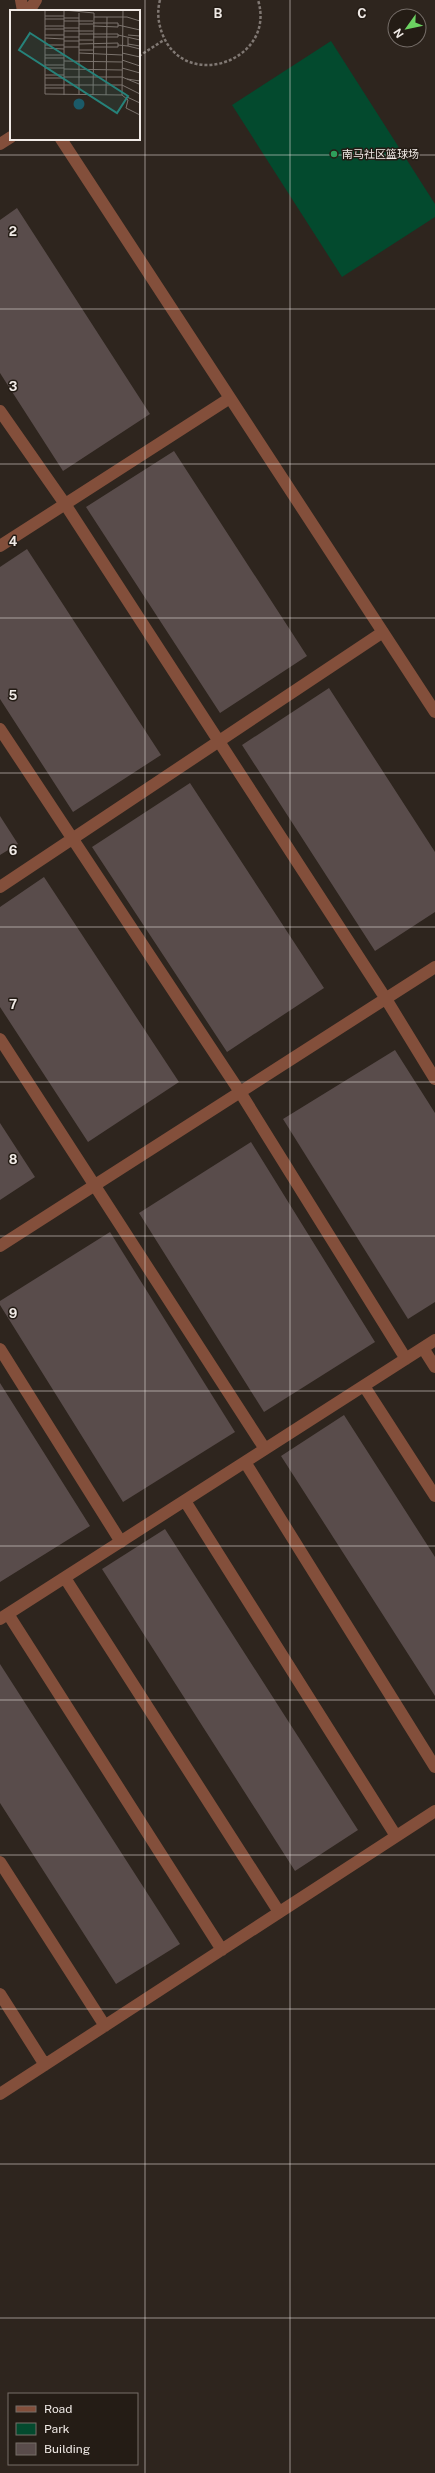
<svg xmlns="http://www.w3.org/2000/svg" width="435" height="2473" font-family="'Public Sans','Noto Sans SC',sans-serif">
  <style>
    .green { fill: #034a2e }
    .building { fill: #594c4b }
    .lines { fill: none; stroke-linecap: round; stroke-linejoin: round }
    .path { stroke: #807873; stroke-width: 2.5; stroke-dasharray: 3 2; stroke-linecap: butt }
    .minor { stroke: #834f3b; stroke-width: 12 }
    .grid { fill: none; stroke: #f0eae6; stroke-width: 1; stroke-opacity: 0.55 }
    .leisure-dot { fill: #2e9e5b; stroke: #241c15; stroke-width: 1.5 }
    .labels { text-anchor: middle; stroke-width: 3; stroke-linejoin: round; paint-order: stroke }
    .poi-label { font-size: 11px; fill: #f0eae6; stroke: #241c15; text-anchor: start }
    .inset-road { fill: none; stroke: #7c746e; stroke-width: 1 }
    .view { fill: #26827a; fill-opacity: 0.15; stroke: #26827a; stroke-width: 2 }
    .inset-edge { fill: none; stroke: #f0eae6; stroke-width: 2 }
    .grid-label { font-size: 13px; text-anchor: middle; font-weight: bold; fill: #f0eae6; stroke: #241c15; stroke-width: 3; stroke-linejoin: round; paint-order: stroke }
  </style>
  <rect width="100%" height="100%" fill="#2e251e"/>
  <path class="green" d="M331 41 435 204V217L342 277 232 105Z"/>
  <path class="building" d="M17 208 150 414 63 471 0 373V220Z
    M174 451 307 656 220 713 86 507Z
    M27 549 161 755 73 812 0 699V567Z
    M329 688 435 852V912L375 951 242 745Z
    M190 783 324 988 227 1052 92 847Z
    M0 816 18 844 0 855Z
    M44 877 179 1082 88 1142 0 1007V907Z
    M395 1050 435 1113V1302L408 1319 283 1119Z
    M0 1123 35 1177 0 1200Z
    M251 1142 375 1342 264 1412 139 1213Z
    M110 1232 235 1432 123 1502 0 1305V1301Z
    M0 1383 90 1526 0 1582Z
    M344 1415 435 1557V1696L281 1456Z
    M165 1529 358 1830 295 1871 102 1569Z
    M0 1664 180 1944 116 1984 0 1803Z"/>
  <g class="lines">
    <path class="path" d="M160 0C157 11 158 22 162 33 184 93 277 61 258 0
      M139 56 164 40"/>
    <path class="minor" d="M21 0 23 11
      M29 11 36 0
      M61 139 435 712
      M0 144 11 137
      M0 411 65 504 386 999 435 1079
      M0 546 230 398
      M0 729 240 1092 406 1359
      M0 887 383 632
      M0 1039 265 1449
      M0 1246 435 967
      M423 1348 435 1367
      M0 1349 121 1542
      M364 1386 435 1496
      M245 1462 435 1767
      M185 1501 396 1836
      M65 1578 279 1912
      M8 1614 222 1950
      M0 1619 435 1340
      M0 1862 105 2026
      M0 1994 45 2065
      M0 2094 435 1811"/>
  </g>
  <path class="grid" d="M145 0V2473M290 0V2473M0 155H435M0 309H435M0 464H435M0 618H435M0 773H435M0 927H435M0 1082H435M0 1236H435M0 1391H435M0 1546H435M0 1700H435M0 1855H435M0 2009H435M0 2164H435M0 2318H435"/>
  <circle class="leisure-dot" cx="334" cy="154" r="4"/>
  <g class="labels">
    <g class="poi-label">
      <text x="342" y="158">南马社区篮球场</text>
    </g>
  </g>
  <g transform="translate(10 10)">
    <rect width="130" height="130" fill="#2e251e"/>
    <path d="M63.5 94a5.5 5.5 0 1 1 11 0a5.5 5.5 0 1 1-11 0Z" fill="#1b5a68"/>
    <path class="inset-road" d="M35 0V84L112 85 118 90 116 98 130 105M54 0 84 3V7H117L130 11M35 6H54M54 8H69M35 9H54M54 11H83M83 13H108V17L83 16M69 14H83M108 15 130 20M35 16H54M54 18H69M35 19H54M54 21H83M69 24H108V27H83M35 25H54M108 25 130 30M118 25 130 26M54 27H69M35 28 54 29M69 30H83M54 31H69M69 34 108 33V37H83M118 34 130 36M35 35H54M108 35 118 36V28M118 36 130 39M54 37H69M35 38 54 39M69 40H83M69 43 112 45M112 43 130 47M35 45H54M35 48H54M112 50 130 56M54 51 112 52M35 55H54M35 58H54M112 58 130 63M54 59 112 60M35 65H54M54 67H112L129 74 130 71M35 68H54M117 69 130 71M35 75H112L130 84M35 78H54M54 85V1M69 85V3M83 85 84 7M96 85 97 7M112 85 113 0M117 87 130 93"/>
    <path class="view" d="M20 23 118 86 107 103 9 40Z"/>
    <rect width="130" height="130" class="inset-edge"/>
  </g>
  <g class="grid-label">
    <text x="218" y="18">B</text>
    <text x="362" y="18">C</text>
    <text x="13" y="236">2</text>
    <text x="13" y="391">3</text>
    <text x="13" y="546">4</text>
    <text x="13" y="700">5</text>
    <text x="13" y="855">6</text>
    <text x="13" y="1009">7</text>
    <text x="13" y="1164">8</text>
    <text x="13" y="1318">9</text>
  </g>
  <rect x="8" y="2393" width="130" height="72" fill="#241c15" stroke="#766e69"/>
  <rect x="16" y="2406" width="20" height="6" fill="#834f3b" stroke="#766e69"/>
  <text x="44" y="2413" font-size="12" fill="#f0eae6">Road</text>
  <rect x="16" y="2423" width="20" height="12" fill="#034a2e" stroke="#766e69"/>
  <text x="44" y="2433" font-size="12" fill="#f0eae6">Park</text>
  <rect x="16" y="2443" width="20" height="12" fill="#594c4b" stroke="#766e69"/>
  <text x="44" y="2453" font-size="12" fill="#f0eae6">Building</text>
  <g transform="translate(407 28) rotate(237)"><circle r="19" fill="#241c15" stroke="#766e69"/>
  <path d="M0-3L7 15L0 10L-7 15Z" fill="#6cd362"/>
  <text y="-6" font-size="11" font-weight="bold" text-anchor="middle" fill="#f0eae6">N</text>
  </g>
</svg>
